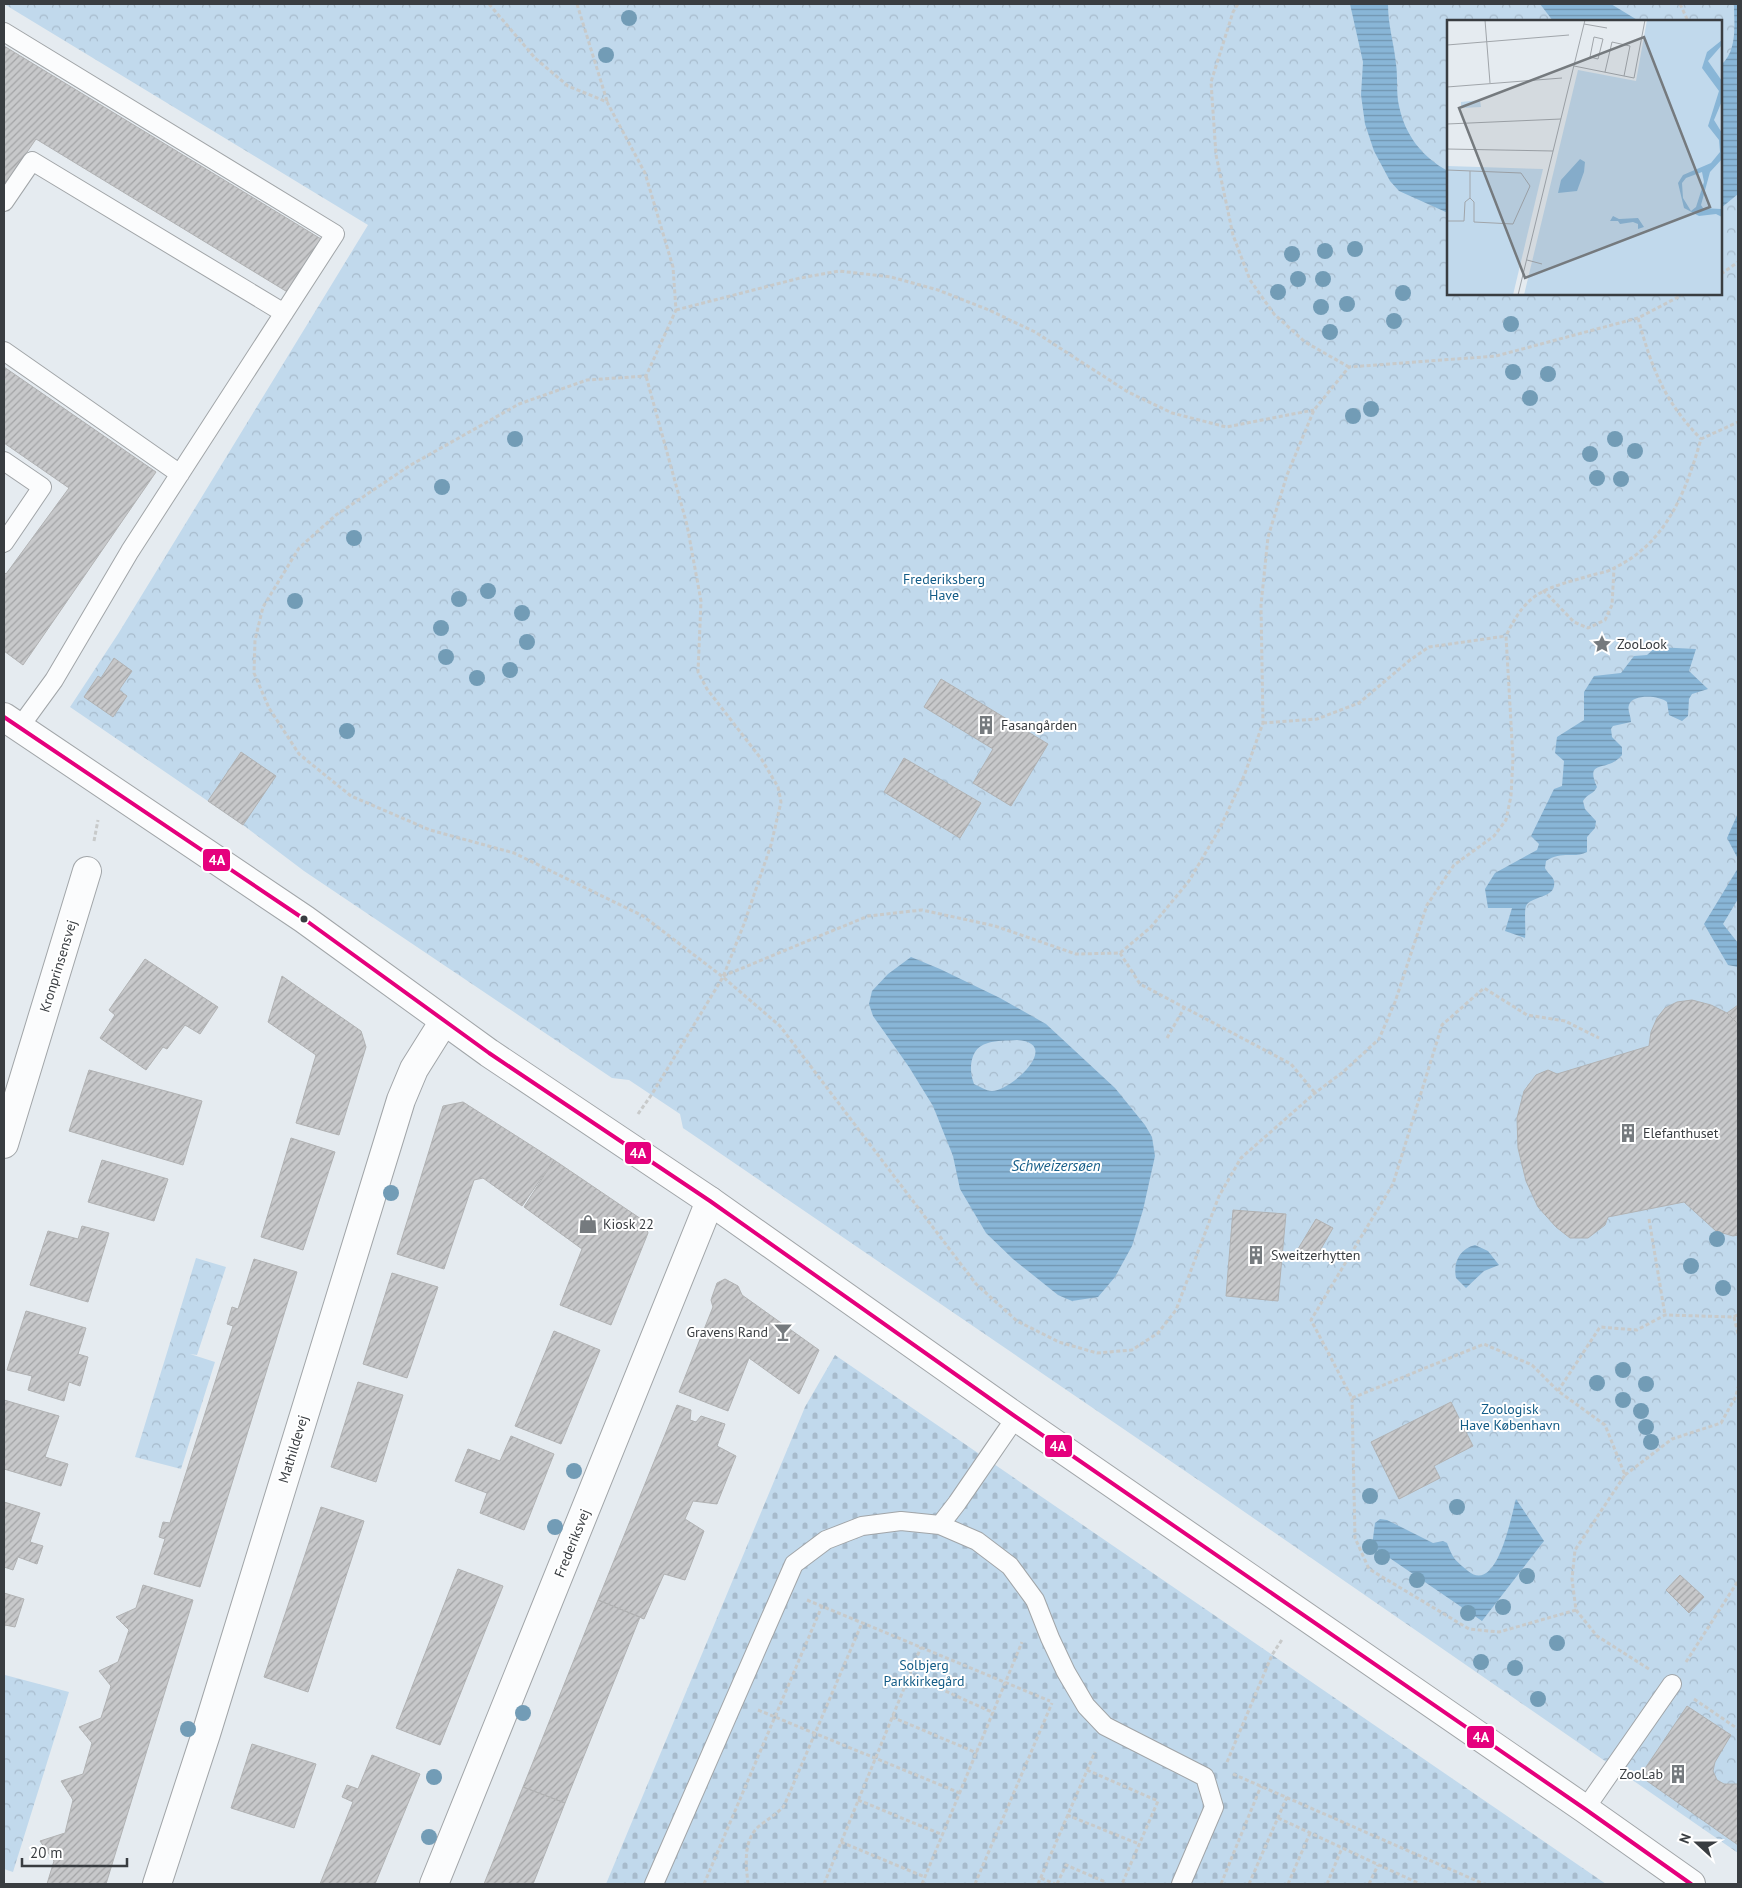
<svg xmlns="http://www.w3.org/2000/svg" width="1742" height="1888" font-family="'PT Sans',sans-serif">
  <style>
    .cemetery { fill: url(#cemetery-stones) }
    .park { fill: url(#park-crowns); fill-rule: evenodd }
    .water { fill: url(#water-rules); fill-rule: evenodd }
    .building { fill: url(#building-hatch); stroke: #b1b2b3 }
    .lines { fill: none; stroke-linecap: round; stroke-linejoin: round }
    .service-casing { stroke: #a1a5a8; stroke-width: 20 }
    .minor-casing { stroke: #a1a5a8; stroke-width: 30 }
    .tertiary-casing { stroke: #a1a5a8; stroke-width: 30 }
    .path { stroke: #c8caca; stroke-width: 3; stroke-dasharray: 4 2.5; stroke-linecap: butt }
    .service { stroke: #fbfcfd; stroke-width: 18 }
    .minor { stroke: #fbfcfd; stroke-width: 28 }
    .tertiary { stroke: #fbfcfd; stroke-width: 28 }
    .bus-1-casing { stroke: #fff; stroke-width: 8 }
    .bus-1 { stroke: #e5007d; stroke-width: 4 }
    .tree { fill: #729cb6 }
    .bus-dot { fill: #393d41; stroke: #fff; stroke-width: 2 }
    .labels { text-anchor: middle; stroke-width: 4; stroke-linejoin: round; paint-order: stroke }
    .park-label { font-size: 14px; fill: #135c87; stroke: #fff }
    .poi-label { font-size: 14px; fill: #393d41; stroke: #fff; text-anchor: start }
    .street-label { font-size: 14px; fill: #393d41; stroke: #fff }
    .water-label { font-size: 15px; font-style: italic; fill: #155d88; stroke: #fff }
    .inset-road { fill: none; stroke: #a0a5aa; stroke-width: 1 }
    .view { fill: #757a7e; fill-opacity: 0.15; stroke: #757a7e; stroke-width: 2.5 }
    .inset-edge { fill: none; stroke: #393d41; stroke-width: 2.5 }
    .line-badge { stroke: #fff; stroke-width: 2 }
    .badge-label { font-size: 14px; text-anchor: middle; font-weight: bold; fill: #fff }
  </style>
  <defs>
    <pattern id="cemetery-stones" width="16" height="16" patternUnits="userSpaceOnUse" patternTransform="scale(1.25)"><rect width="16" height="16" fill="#c1d9ec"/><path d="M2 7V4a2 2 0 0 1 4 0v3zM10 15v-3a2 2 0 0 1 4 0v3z" fill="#a7bbcc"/></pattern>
    <pattern id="park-crowns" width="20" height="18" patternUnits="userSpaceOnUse" patternTransform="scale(1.25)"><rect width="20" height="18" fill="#c1d9ec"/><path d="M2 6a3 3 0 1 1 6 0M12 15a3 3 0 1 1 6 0" fill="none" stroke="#a7bbcc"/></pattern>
    <pattern id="water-rules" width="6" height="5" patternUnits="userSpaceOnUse" patternTransform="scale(1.25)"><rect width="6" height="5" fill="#89b6d7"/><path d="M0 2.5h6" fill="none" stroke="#7195b0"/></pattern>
    <pattern id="building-hatch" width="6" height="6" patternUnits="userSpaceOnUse" patternTransform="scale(1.25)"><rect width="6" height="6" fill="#c7c8ca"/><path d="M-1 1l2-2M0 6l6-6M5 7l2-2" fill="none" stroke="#a3a4a6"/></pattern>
  </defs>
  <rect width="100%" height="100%" fill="#e5ebf0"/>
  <path class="cemetery" d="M835 1355 1606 1884H606L805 1407Z"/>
  <path class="park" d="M4 4H1738V1853L1207 1486 683 1128 680 1114 629 1080 612 1078 304 871 243 825 70 707 118 634 368 225ZM1448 21H1721V294H1448Z
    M196 1258 226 1267 197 1355 190 1354 215 1362 181 1469 135 1457Z
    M5 1675 69 1692 13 1872 4 1869Z"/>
  <path class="water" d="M1350 4H1388C1388 26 1394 43 1396 64 1398 78 1396 93 1399 106 1405 135 1422 157 1448 171V213L1399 191 1390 181 1374 151 1365 124 1361 95 1363 62Z
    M1540 4H1611L1639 21H1553Z
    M1734 4H1738V194L1721 208V65C1738 50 1734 24 1734 4Z
    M1656 647 1696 649 1689 671 1708 689 1692 694 1689 699 1688 716 1682 721 1669 715 1667 702C1659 695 1632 694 1629 705 1627 710 1631 716 1631 722L1613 726 1611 729 1612 737 1622 747V755C1608 773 1584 758 1597 787 1594 794 1587 794 1583 801L1585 809 1596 821 1595 828 1587 837V852C1575 859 1562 850 1546 861L1545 868C1547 873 1553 876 1554 881 1557 899 1532 895 1526 906 1524 910 1526 931 1525 938L1505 931 1512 908H1488L1485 889 1495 873 1537 850 1539 844 1531 836 1554 789 1562 786 1564 761 1555 753 1557 737 1584 720V692L1594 676 1621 673 1634 656 1647 655Z
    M1738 813V859L1727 838Z
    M1738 868V899L1723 924 1738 943V967L1728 965 1704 924Z
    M911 957 940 969 1000 998 1046 1024 1115 1088 1145 1125 1152 1137 1155 1156 1143 1210 1132 1246 1115 1277 1098 1297 1072 1301 1058 1295 1013 1259 986 1233 960 1189 953 1156 933 1106 909 1067 873 1016 869 1004 872 991 888 974ZM1017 1040C1063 1043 1011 1091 992 1091 986 1091 979 1086 974 1084 968 1069 970 1047 988 1043 997 1040 1007 1041 1017 1040Z
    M1475 1245 1488 1251 1499 1265 1484 1271 1466 1288 1456 1278C1453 1263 1459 1249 1475 1245Z
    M1516 1499 1544 1541 1482 1621 1372 1546 1375 1523 1380 1519 1387 1520 1433 1543 1443 1541 1447 1543C1453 1559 1455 1560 1468 1571 1497 1595 1511 1517 1516 1499Z"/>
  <path class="building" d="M4 46 326 242 294 296 36 139 4 186Z
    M4 367 156 472 23 665 4 651V572L6 574 69 488 4 443Z
    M114 658 132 671 119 690 127 696 113 717 84 697 98 676 101 678Z
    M941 679 1048 744 1011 806 973 783 993 749 924 707Z
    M241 752 276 776 243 825 208 801Z
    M904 758 981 803 960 838 884 792Z
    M145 959 218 1007 200 1034 185 1025 167 1049 163 1047 146 1070 100 1038 115 1015 109 1010Z
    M282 976 361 1031 366 1047 339 1135 296 1123 316 1055 268 1022Z
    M1692 1000 1711 1005 1727 1013 1738 1024V1235L1733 1236 1716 1231 1684 1202 1608 1217 1605 1225 1588 1238H1570L1556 1227 1538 1207 1526 1181 1518 1148 1517 1118 1524 1091 1536 1075 1548 1070 1557 1074 1649 1046 1651 1032 1657 1018 1665 1008 1677 1002Z
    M1738 1005V1024L1727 1013Z
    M89 1070 202 1101 183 1165 69 1131Z
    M463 1102 554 1160 522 1206 483 1178 474 1180 444 1269 397 1254 443 1106Z
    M291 1138 335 1152 303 1250 261 1237Z
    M102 1160 168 1179 154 1221 88 1202Z
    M554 1160 644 1221 648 1233 611 1325 560 1305 582 1249 524 1207Z
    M1233 1210 1286 1214 1278 1301 1226 1296Z
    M1316 1219 1333 1228 1315 1259 1298 1249Z
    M82 1226 109 1233 88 1302 30 1285 48 1231 78 1239Z
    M254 1259 297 1272 200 1587 154 1574 165 1539 159 1537 163 1522 170 1523 233 1326 227 1324 232 1307 238 1309Z
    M392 1273 438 1287 407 1378 363 1364Z
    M725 1279 738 1286 742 1295 819 1350 799 1394 749 1358 728 1411 679 1392 713 1307 711 1300 717 1283Z
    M26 1311 86 1328 78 1354 88 1357 80 1386 69 1382 64 1401 28 1390 32 1376 7 1370Z
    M554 1331 600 1350 561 1444 515 1426Z
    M358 1382 403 1395 376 1482 331 1467Z
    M4 1400 59 1416 45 1457 68 1464 61 1486 4 1469Z
    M1451 1402 1473 1446 1434 1466 1440 1478 1399 1499 1371 1442Z
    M677 1405 691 1410 690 1420 696 1422 701 1416 725 1424 717 1446 736 1456 717 1504 693 1501 685 1519 704 1531 685 1580 664 1574 644 1619 598 1600Z
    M511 1436 554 1454 524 1530 480 1513 487 1493 455 1481 468 1449 500 1461Z
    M4 1502 40 1513 30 1542 43 1546 37 1564 18 1557 13 1570 4 1567Z
    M321 1507 364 1521 308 1692 264 1677Z
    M458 1569 503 1586 440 1745 396 1728Z
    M1680 1575 1704 1597 1689 1613 1666 1590Z
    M143 1585 193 1600 106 1884H47L54 1861 40 1841 65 1833 73 1800 61 1781 83 1774 92 1743 79 1727 101 1718 111 1686 99 1671 118 1662 129 1630 116 1617 136 1608Z
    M4 1593 24 1599 15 1627 5 1625 4 1629Z
    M598 1600 640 1617 565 1803 523 1787Z
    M1687 1706 1731 1735 1715 1762 1713 1771 1717 1780 1724 1784H1738V1845L1640 1776Z
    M252 1744 316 1764 294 1828 231 1808Z
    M372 1755 420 1774 375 1884H320L353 1802 342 1797 347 1785 358 1789Z
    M523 1787 565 1803 533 1884H484Z"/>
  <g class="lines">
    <g class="service-casing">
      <path id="service" d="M4 32 335 234 130 551 54 680 19 728
        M4 202 32 161 284 313
        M4 351 180 474
        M4 461 42 487 4 543
        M940 1525 957 1503 1016 1417
        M1585 1809 1672 1684
        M654 1884 794 1564 826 1540 862 1526 901 1521 940 1525 977 1541 1010 1566 1035 1600 1050 1638 1066 1672 1086 1706 1105 1726 1205 1777 1214 1807 1181 1884"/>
    </g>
    <g class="minor-casing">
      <path id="minor" d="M4 1144 87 871
        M157 1884 206 1734 401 1100 414 1069 444 1021
        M434 1884 710 1201"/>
    </g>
    <g class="tertiary-casing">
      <path id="tertiary" d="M4 717 304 919 489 1053 710 1201 1016 1417 1585 1809 1691 1884"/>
    </g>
    <path class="path" d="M489 4 535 58 568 86 607 102 645 173 673 267 676 310 646 376 587 380 519 404 409 466 336 515 299 548 263 607 255 640 254 673 269 708 299 754 351 796 430 830 514 853 643 916 723 977 780 1026 976 1284 1017 1321 1059 1342 1097 1353 1132 1350 1158 1333 1176 1310 1219 1196 1241 1158 1315 1093 1343 1072 1379 1039 1395 1002 1427 905 1454 865 1494 836 1506 820 1511 796 1513 758 1506 636C1528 589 1546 589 1592 575 1599 573 1608 572 1614 568 1667 543 1686 491 1701 439L1738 422
      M577 4 607 101
      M1238 4 1233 12 1211 82 1216 155 1233 235 1250 280 1274 314 1305 342 1349 367
      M1680 4 1688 21
      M1721 274 1738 262
      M676 310 800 278 839 271 891 277 938 290 989 310 1035 332 1128 392 1172 413 1226 427 1314 410
      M1638 318C1652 369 1664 401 1701 439
      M1543 590 1574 622 1588 628 1605 620 1612 605 1614 569
      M1263 723 1317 719 1359 703 1410 660 1429 647 1506 636
      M94 841 98 820
      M1120 953 1140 984 1291 1064 1315 1093
      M723 976 868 916 922 910 995 926 1076 954 1120 953 1151 927 1189 881 1220 828 1244 776 1263 723 1261 605 1268 537 1287 475 1314 410 1349 367 1496 356 1638 318 1684 294
      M1167 1038 1184 1008
      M638 1114 652 1094 723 977 744 924 771 845 781 802 778 787 762 760 707 689 698 672 701 601 687 525 646 376
      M1649 1219 1665 1315
      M1734 1317 1738 1334
      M1558 1391 1600 1327 1637 1330 1665 1315 1734 1317 1738 1314
      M1352 1398 1484 1344 1532 1365 1558 1391 1605 1425 1625 1475 1575 1550 1572 1579 1576 1610 1597 1636 1649 1669
      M1625 1475 1672 1439 1721 1423 1736 1396 1738 1387
      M807 1600 1050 1701
      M1576 1610 1499 1632 1469 1629 1369 1569 1355 1538 1352 1398 1311 1320 1393 1184 1442 1025 1484 988 1527 1015 1565 1021 1599 1038
      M1686 1662 1738 1581
      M910 1675 994 1713
      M1694 1699 1738 1729
      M758 1710 960 1793
      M892 1717 977 1753
      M1227 1762 1272 1655 1283 1638
      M1087 1770 1158 1801 1122 1884
      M1233 1774 1484 1884
      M858 1800 943 1835
      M1067 1815 1139 1844
      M1278 1818 1420 1884
      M841 1842 925 1877
      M1041 1878 1055 1884
      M704 1884 822 1606
      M748 1884C746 1865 743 1843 757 1828 766 1820 776 1815 784 1806L862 1623
      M824 1884 921 1647
      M922 1884 1022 1642
      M975 1884 1052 1703
      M1038 1884 1095 1752
      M1057 1884 1066 1865 1103 1881 1101 1884
      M1221 1884 1261 1786
      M1249 1884 1287 1797
      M1288 1884 1310 1833
      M1327 1884 1342 1848
      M1369 1884 1378 1865"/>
    <use href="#service" class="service"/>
    <use href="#minor" class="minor"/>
    <use href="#tertiary" class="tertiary"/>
    <g class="bus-1-casing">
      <path id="bus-1" d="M4 717 304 919 489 1053 710 1201 1016 1417 1585 1809 1691 1884"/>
    </g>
    <use href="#bus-1" class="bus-1"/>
  </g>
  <g class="tree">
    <circle cx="629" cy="18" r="8"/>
    <circle cx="606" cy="55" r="8"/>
    <circle cx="1355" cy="249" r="8"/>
    <circle cx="1325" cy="251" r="8"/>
    <circle cx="1292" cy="254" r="8"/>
    <circle cx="1298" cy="279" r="8"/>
    <circle cx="1323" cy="279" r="8"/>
    <circle cx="1278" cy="292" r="8"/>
    <circle cx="1403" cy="293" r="8"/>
    <circle cx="1347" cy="304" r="8"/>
    <circle cx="1321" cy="307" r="8"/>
    <circle cx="1394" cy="321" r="8"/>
    <circle cx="1511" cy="324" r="8"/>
    <circle cx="1330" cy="332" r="8"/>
    <circle cx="1513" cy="372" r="8"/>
    <circle cx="1548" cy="374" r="8"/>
    <circle cx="1530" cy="398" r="8"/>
    <circle cx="1371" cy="409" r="8"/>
    <circle cx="1353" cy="416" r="8"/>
    <circle cx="515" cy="439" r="8"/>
    <circle cx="1615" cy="439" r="8"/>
    <circle cx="1635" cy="451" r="8"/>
    <circle cx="1590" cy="454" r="8"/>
    <circle cx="1597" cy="478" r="8"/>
    <circle cx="1621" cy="479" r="8"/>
    <circle cx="442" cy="487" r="8"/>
    <circle cx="354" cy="538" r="8"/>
    <circle cx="488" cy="591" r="8"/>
    <circle cx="459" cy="599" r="8"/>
    <circle cx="295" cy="601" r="8"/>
    <circle cx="522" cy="613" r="8"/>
    <circle cx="441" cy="628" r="8"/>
    <circle cx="527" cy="642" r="8"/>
    <circle cx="446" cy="657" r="8"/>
    <circle cx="510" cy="670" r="8"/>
    <circle cx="477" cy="678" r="8"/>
    <circle cx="347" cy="731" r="8"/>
    <circle cx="391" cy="1193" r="8"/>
    <circle cx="1717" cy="1239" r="8"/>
    <circle cx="1691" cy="1266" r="8"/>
    <circle cx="1723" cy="1288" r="8"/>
    <circle cx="1623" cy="1370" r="8"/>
    <circle cx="1597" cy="1383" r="8"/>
    <circle cx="1646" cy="1384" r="8"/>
    <circle cx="1623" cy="1400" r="8"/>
    <circle cx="1641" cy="1411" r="8"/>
    <circle cx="1646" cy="1427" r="8"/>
    <circle cx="1651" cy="1442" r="8"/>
    <circle cx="574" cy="1471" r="8"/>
    <circle cx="1370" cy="1496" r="8"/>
    <circle cx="1457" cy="1507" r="8"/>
    <circle cx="555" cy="1527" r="8"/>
    <circle cx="1370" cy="1547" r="8"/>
    <circle cx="1382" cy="1557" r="8"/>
    <circle cx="1527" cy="1576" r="8"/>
    <circle cx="1417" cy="1580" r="8"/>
    <circle cx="1503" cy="1607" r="8"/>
    <circle cx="1468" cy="1613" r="8"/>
    <circle cx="1557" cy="1643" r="8"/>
    <circle cx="1481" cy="1662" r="8"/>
    <circle cx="1515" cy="1668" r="8"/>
    <circle cx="1538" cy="1699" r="8"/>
    <circle cx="523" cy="1713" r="8"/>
    <circle cx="188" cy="1729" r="8"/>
    <circle cx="434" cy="1777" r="8"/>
    <circle cx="429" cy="1837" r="8"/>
  </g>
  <defs>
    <g id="sight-bare" transform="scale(1.5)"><path d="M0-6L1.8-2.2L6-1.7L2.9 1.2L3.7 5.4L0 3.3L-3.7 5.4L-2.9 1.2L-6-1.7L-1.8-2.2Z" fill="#757a7e" stroke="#fff" stroke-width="2.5" paint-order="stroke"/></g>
    <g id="building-bare" transform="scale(1.5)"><path d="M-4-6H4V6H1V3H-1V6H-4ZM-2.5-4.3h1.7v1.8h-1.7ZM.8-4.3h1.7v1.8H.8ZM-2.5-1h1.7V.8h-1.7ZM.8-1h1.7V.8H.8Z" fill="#757a7e" stroke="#fff" stroke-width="2.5" paint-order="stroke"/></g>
    <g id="shop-bare" transform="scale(1.5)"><path d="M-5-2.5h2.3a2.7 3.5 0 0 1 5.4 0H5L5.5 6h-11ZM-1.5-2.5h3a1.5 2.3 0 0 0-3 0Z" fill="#757a7e" stroke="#fff" stroke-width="2.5" paint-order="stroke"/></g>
    <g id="bar-bare" transform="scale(1.5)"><path d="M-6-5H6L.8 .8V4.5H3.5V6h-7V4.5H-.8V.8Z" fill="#757a7e" stroke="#fff" stroke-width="2.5" paint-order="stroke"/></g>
  </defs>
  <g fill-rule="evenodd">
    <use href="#sight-bare" x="1602" y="644"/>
    <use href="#building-bare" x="986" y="725"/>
    <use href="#building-bare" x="1628" y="1133"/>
    <use href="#shop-bare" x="588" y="1224"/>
    <use href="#building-bare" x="1256" y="1255"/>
    <use href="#bar-bare" x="783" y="1332"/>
    <use href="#building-bare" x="1678" y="1774"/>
  </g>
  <circle class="bus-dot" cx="304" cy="919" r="4.5"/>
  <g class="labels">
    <g class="park-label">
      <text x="944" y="584">Frederiksberg<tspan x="944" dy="16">Have</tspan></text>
      <text x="1510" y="1414">Zoologisk<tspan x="1510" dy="16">Have København</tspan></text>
      <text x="924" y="1670">Solbjerg<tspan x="924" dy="16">Parkkirkegård</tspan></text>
    </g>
    <g class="poi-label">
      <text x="1617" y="649">ZooLook</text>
      <text x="1001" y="730">Fasangården</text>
      <text x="1643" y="1138">Elefanthuset</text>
      <text x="603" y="1229">Kiosk 22</text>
      <text x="1271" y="1260">Sweitzerhytten</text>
      <text x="768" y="1337" text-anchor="end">Gravens Rand</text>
      <text x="1663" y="1779" text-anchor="end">ZooLab</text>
    </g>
    <g class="street-label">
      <text transform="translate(58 966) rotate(-73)" y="5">Kronprinsensvej</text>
      <text transform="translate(293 1449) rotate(-73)" y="5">Mathildevej</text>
      <text transform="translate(572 1543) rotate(-68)" y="5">Frederiksvej</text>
    </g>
    <g class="water-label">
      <text x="1056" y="1171">Schweizersøen</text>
    </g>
  </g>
  <g transform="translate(1447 20)">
    <rect width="275" height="275" fill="#e5ebf0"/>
    <path d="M0 146 96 149 66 275H0Z" fill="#c1d9ec"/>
    <path d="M200 0H275V275H77L131 50 189 61ZM33 80 34 87 14 88V82Z" fill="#c1d9ec"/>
    <path d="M212 0H255L258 1 257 9Z" fill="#c1d9ec"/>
    <path d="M275 20V25L261 41 275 61V81L267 100 275 113V139L263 152 254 185 256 188 274 189 275 197 269 194 252 196 237 188 231 163 236 155 264 143 273 132 272 120 261 106 272 71 255 48 260 32ZM255 152 257 162 249 187 244 191 236 178 235 163 239 158ZM133 139 138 142 137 152 130 171 111 173 114 160ZM166 196 172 199 191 198 197 207 191 209V204L186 202 173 204 171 201H163Z" fill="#89b6d7" fill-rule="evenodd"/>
    <path class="inset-road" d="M38 0 43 63M137 4 160 8M147 17 156 19 151 39 143 37ZM0 25 122 15M127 46 187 58 198 0M158 52 165 22 183 26 177 56M0 67 115 58M0 104 114 99M0 129 106 131M0 150 74 153 83 166 66 204 27 202V182L23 178 18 182 17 201H0M23 178V151M80 240 95 244M71 275 138 0"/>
    <path class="view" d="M197 17 263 187 78 258 12 88Z"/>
    <rect width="275" height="275" class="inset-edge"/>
  </g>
  <g class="line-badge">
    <rect x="202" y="848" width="29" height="24" rx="5" fill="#e5007d"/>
    <rect x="624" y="1141" width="28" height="24" rx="5" fill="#e5007d"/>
    <rect x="1044" y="1434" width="29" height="24" rx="5" fill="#e5007d"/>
    <rect x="1466" y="1725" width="29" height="24" rx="5" fill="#e5007d"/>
  </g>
  <g class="badge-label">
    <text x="217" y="865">4A</text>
    <text x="638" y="1158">4A</text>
    <text x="1058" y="1451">4A</text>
    <text x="1481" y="1742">4A</text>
  </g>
  <rect width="1742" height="1888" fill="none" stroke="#393d41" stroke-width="10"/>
  <g transform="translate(1697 1843) rotate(291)" stroke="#ffffff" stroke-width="4" paint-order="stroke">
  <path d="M0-4L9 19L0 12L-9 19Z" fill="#393d41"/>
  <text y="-8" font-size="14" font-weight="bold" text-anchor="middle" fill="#393d41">N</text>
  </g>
  <path d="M22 1858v8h105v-8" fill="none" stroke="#393d41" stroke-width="2.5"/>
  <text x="30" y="1858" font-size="15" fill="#393d41" stroke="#ffffff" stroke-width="4" paint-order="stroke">20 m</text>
</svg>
